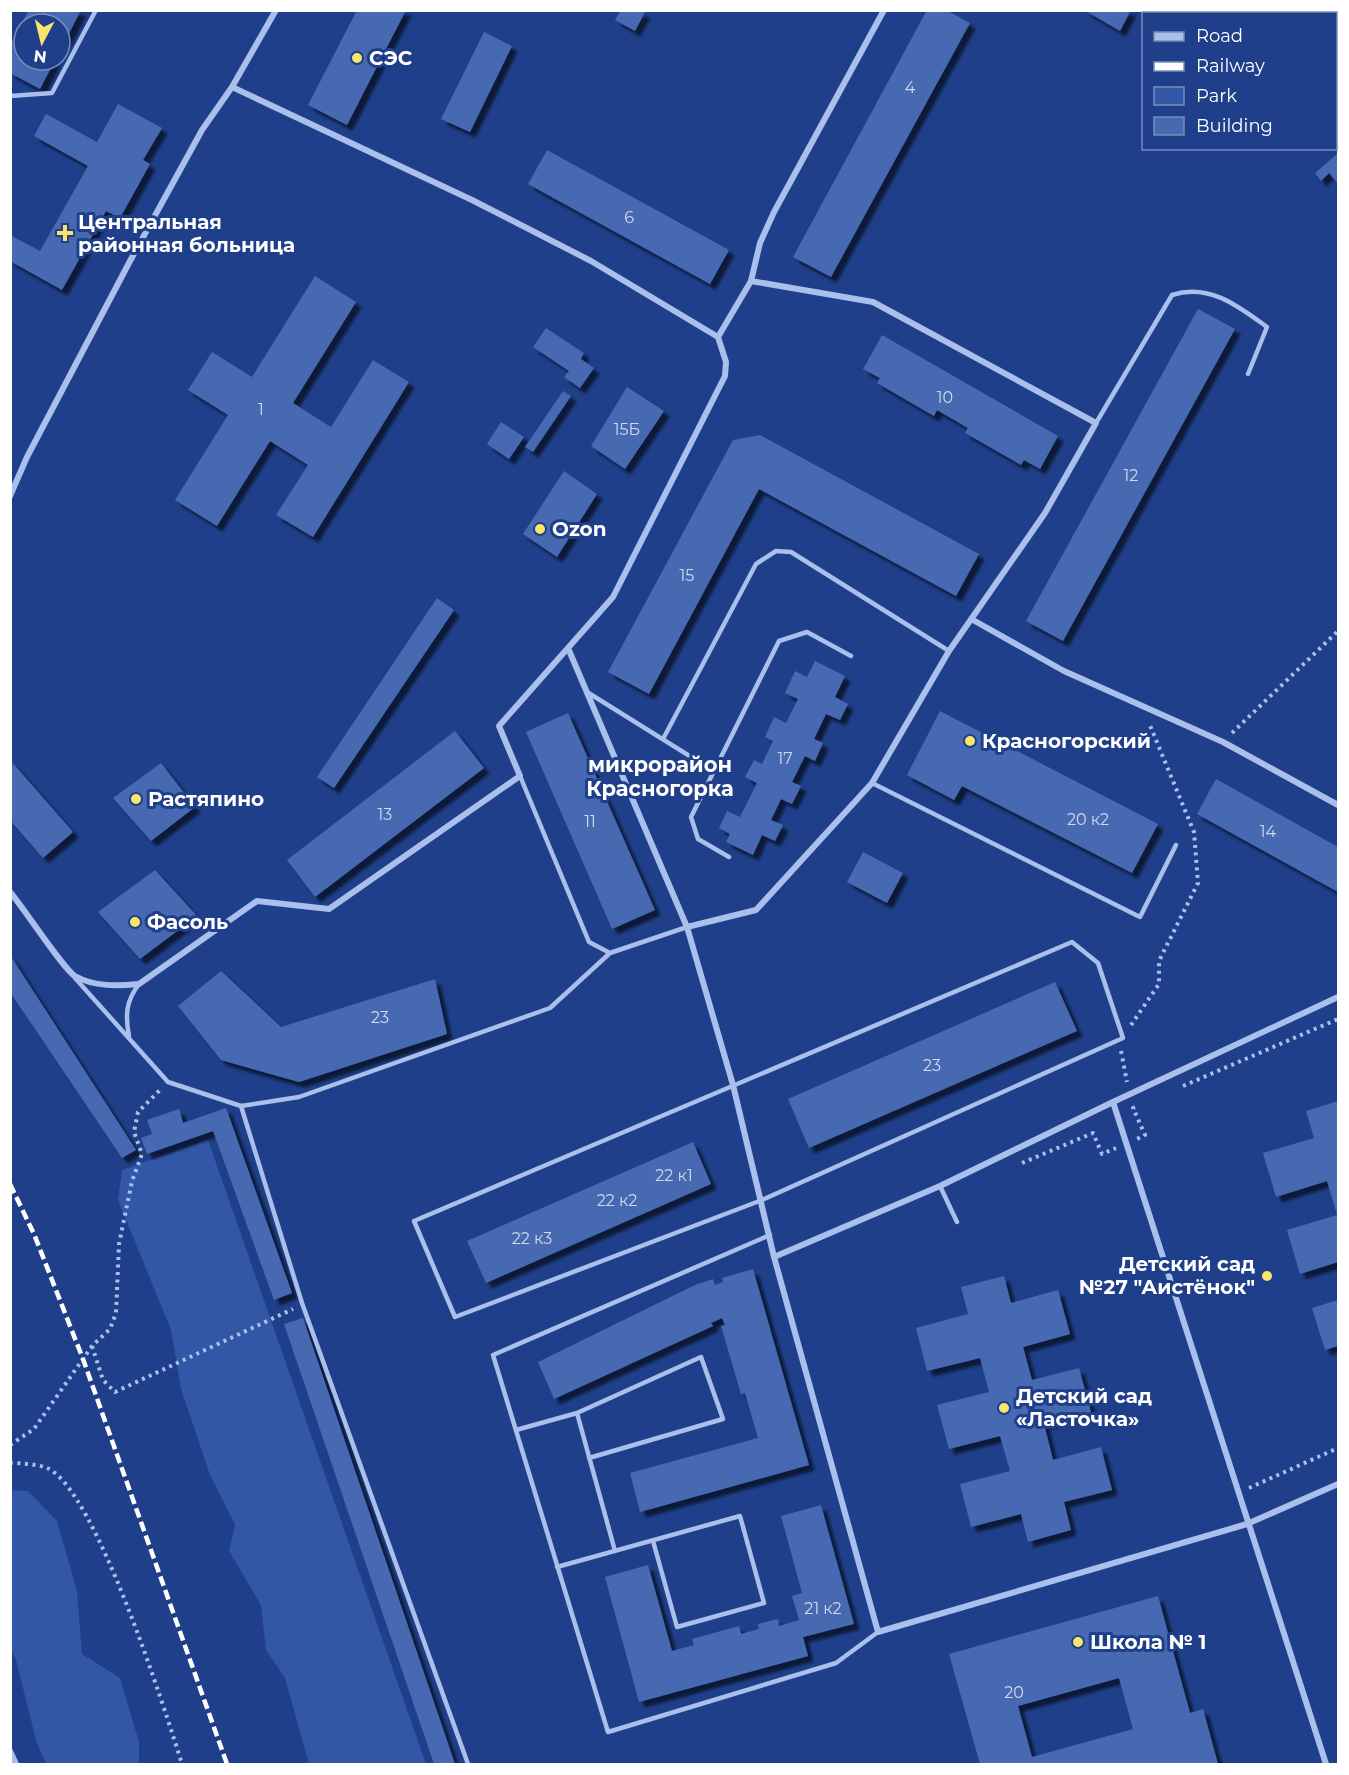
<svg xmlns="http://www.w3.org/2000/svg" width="1349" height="1775" font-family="Montserrat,sans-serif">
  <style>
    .green { fill: #3257a7 }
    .building { fill: #4769b2; fill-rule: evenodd; filter: url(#shadow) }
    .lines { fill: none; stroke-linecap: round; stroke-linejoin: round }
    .path { stroke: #aabfeb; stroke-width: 4; stroke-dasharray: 3 4.5; stroke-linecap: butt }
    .lane { stroke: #aabfeb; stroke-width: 4.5 }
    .street { stroke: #aabfeb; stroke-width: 6 }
    .rail { stroke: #fff; stroke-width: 4.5; stroke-dasharray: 10 4.5; stroke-linecap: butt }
    .poi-dot { fill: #fae46a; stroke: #1f3f8a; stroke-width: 2 }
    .labels { text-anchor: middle; stroke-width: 6; stroke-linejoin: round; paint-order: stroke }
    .number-label { font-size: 16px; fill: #d1daec }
    .poi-label { font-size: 20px; font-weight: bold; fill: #fff; stroke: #1f3f8a; text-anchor: start }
    .neighbourhood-label { font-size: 21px; font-weight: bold; fill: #fff; stroke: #1f3f8a }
  </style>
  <defs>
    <filter id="shadow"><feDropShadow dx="5.5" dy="5.5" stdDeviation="1.5" flood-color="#0009"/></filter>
  </defs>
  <rect width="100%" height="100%" fill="#1f3f8a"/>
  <path class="green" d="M208 1140 426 1764H309L285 1678 266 1650 261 1605 229 1551 235 1525 210 1475 181 1389 171 1330 118 1200 122 1170Z
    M11 1490 28 1491 57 1521 77 1591 82 1654 120 1678 139 1742V1764H46L36 1740 16 1660 11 1650Z"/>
  <path class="building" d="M29 10H81L60 51V24H24V60H55L40 89 10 73V45Z
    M357 10H406L347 125 308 105Z
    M621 10 645 12 635 31 615 20Z
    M927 10H946L970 23 831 277 793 257Z
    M1084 10H1131L1120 31Z
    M484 32 512 46 470 132 441 119Z
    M118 104 162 128 143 160 150 164 120 218 106 211 62 290 10 261V235L40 251 88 166 34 136 46 114 97 142Z
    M547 150 729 250 710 284 528 184Z
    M1338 153V184L1329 173 1321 181 1315 173Z
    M315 276 356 302 293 403 331 427 373 360 409 382 313 537 276 515 308 465 270 441 217 526 175 500 228 415 188 390 212 352 252 377Z
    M1198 309 1235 329 1063 641 1026 621Z
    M546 328 584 353 581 359 594 368 580 388 564 377 569 371 533 347Z
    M882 335 1058 436 1040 469 1024 460 1021 465 965 433 968 428 937 410 934 416 877 383 880 378 863 369Z
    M627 387 664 411 625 469 591 446Z
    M563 391 571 396 533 452 525 447Z
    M501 422 524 437 509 459 487 444Z
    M760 435 979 554 956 596 759 489 649 694 608 672 733 440Z
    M564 471 597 494 557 557 523 534Z
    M437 598 454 610 334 788 317 777Z
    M815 661 845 676 835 697 848 704 840 720 826 714 814 739 823 743 815 761 805 756 792 782 801 786 792 804 781 799 771 820 783 825 775 841 762 835 753 855 726 842 730 834 719 828 727 811 740 817 757 783 745 777 754 760 762 764 773 741 765 737 774 717 786 723 798 699 785 693 795 671 807 677Z
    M940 711 1158 824 1132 873 962 786 954 800 907 775Z
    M568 713 655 910 612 929 526 732Z
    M455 731 484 768 315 897 287 860Z
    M10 760 73 832 43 858 10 820Z
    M161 763 195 807 151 841 113 798Z
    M1216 779 1338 847V892L1197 814Z
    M863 852 903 873 887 903 847 882Z
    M155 870 197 916 140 959 98 912Z
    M10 955 136 1150 122 1158 10 992Z
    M221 971 281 1027 435 979 447 1034 299 1082 221 1060 178 1006Z
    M1055 982 1077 1031 809 1148 788 1099Z
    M1338 1101V1262L1300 1274 1287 1230 1337 1215 1327 1181 1276 1197 1263 1153 1314 1138 1306 1111Z
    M226 1108 292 1293 274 1300 213 1131 147 1154 141 1138 152 1134 147 1120 179 1109 183 1123Z
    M693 1142 711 1184 486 1283 467 1241Z
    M753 1269 809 1465 640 1512 630 1473 758 1438 745 1393 741 1394 721 1326 725 1325 722 1318 711 1323 713 1326 554 1399 538 1362 695 1285 713 1279 715 1285 723 1282 722 1278Z
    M1004 1276 1011 1303 1058 1290 1070 1334 1023 1347 1032 1380 1079 1368 1091 1412 1044 1424 1053 1460 1101 1447 1112 1490 1064 1502 1071 1530 1028 1542 1021 1514 971 1527 960 1484 1010 1471 1000 1436 949 1449 937 1405 989 1392 980 1358 927 1371 916 1328 968 1314 961 1287Z
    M1338 1300V1346L1325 1350 1312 1308Z
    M303 1318 455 1764H434L284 1324Z
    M821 1505 854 1624 803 1637 808 1656 639 1702 605 1577 648 1565 672 1651 694 1645 692 1639 739 1626 741 1634 759 1629 758 1624 778 1619 779 1626 799 1620 792 1596 802 1593 781 1516Z
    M1158 1596 1190 1713 1203 1709 1218 1764H980L949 1654ZM1119 1678 1133 1729 1032 1757 1018 1706Z"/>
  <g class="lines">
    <path class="path" d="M1232 733 1338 631
      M1131 1025 1159 984V961L1198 883 1194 832 1149 723
      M1121 1051 1127 1082
      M1183 1086 1338 1019
      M1135 1107 1133 1108 1145 1135 1137 1139
      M1022 1163 1093 1133 1102 1154 1116 1148
      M92 1346 103 1380 115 1392 293 1309
      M10 1445 34 1429 92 1346 110 1329 116 1313 119 1244 132 1181 142 1154 134 1132 138 1112 161 1089
      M10 1463C20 1463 37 1464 47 1468 95 1488 165 1710 182 1764
      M1249 1488 1338 1448"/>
    <path class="lane" d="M1210 10 1216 14
      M1336 69H1338
      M10 96 52 93 96 10
      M1096 423 1172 295C1209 283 1238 306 1267 327L1248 374
      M587 692 712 770
      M663 739 756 564 776 551 791 552 949 651
      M520 776 589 942 610 953 687 927
      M872 783 1140 917 1176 845
      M729 857 698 839 691 817 779 641 807 632 851 656
      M1072 942 1098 963 1123 1038 762 1200 455 1317 414 1221Z
      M75 978 168 1082 241 1106 302 1303 468 1764
      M129 1036C125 1015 126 1001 139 984
      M241 1106 299 1097 550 1008 610 953
      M940 1186 957 1222
      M770 1235 493 1355 608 1732 836 1663 878 1632
      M577 1413 701 1357 723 1419 589 1458
      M516 1430 577 1413 615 1551
      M557 1567 740 1516 764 1603 677 1627 653 1541"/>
    <path class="street" d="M718 337 751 281 760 243 774 212 884 10
      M10 496 27 457 130 261 202 130 232 87 276 10
      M973 620 1064 671 1223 742 1338 805
      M568 648 687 927 733 1085 774 1257 878 1632 1247 1524 1338 1484
      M10 892C24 908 63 969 75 976 94 987 118 986 139 984L257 901 329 909 520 776 499 726 613 597 725 376 726 362 718 337 591 261 472 200 232 87
      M687 927 756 910 872 783 949 651 1045 513 1096 423 873 302 751 281
      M1113 1102 1338 997
      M774 1257 940 1186 1113 1102 1326 1764
      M10 1751 16 1764"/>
    <path class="rail" d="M10 1184 34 1234 83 1359 227 1764"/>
  </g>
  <g class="poi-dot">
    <circle cx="357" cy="58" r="6"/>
    <path d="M62 224h6v6h6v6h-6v6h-6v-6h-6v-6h6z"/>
    <circle cx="540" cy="529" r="6"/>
    <circle cx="970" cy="741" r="6"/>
    <circle cx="136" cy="799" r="6"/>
    <circle cx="135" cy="922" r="6"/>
    <circle cx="1267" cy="1276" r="6"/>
    <circle cx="1004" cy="1408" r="6"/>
    <circle cx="1078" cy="1642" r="6"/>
  </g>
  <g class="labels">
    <g class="number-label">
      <text x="910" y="93">4</text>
      <text x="629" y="223">6</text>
      <text x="945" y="403">10</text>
      <text x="261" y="415">1</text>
      <text x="627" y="435">15Б</text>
      <text x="1131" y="481">12</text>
      <text x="687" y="581">15</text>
      <text x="785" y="764">17</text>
      <text x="385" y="820">13</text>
      <text x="1088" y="825">20 к2</text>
      <text x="590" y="827">11</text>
      <text x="1268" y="837">14</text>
      <text x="380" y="1023">23</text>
      <text x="932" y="1071">23</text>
      <text x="674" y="1181">22 к1</text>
      <text x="617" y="1206">22 к2</text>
      <text x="532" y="1244">22 к3</text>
      <text x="823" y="1614">21 к2</text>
      <text x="1014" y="1698">20</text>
    </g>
    <g class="poi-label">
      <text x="369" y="65">СЭС</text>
      <text x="78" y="229">Центральная<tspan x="78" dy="23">районная больница</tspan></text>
      <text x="552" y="536">Ozon</text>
      <text x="982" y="748">Красногорский</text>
      <text x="148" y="806">Растяпино</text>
      <text x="147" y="929">Фасоль</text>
      <text x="1255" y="1271" text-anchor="end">Детский сад<tspan x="1255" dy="23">№27 "Аистёнок"</tspan></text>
      <text x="1016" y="1403">Детский сад<tspan x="1016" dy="23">«Ласточка»</tspan></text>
      <text x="1090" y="1649">Школа № 1</text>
    </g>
    <g class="neighbourhood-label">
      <text x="660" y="772">микрорайон<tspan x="660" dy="24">Красногорка</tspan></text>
    </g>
  </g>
  <rect width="1349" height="1775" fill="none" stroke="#ffffff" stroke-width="24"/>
  <rect x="1142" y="12" width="195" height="138" fill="#1f3f8a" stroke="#798cb9" stroke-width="1.5"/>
  <rect x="1154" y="32" width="30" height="9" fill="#aabfeb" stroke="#798cb9" stroke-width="1.5"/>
  <text x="1196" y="42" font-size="18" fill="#ffffff">Road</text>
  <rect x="1154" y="62" width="30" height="9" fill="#ffffff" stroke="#798cb9" stroke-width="1.5"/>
  <text x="1196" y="72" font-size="18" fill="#ffffff">Railway</text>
  <rect x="1154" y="87" width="30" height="18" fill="#3257a7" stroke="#798cb9" stroke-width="1.5"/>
  <text x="1196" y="102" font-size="18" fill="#ffffff">Park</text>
  <rect x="1154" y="117" width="30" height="18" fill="#4769b2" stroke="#798cb9" stroke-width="1.5"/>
  <text x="1196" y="132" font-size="18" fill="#ffffff">Building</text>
  <g transform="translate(42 42) rotate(187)"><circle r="28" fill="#1f3f8a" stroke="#798cb9" stroke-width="1.5"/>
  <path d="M0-4.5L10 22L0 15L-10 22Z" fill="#fae46a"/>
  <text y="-9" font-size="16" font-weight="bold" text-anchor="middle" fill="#ffffff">N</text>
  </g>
</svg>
